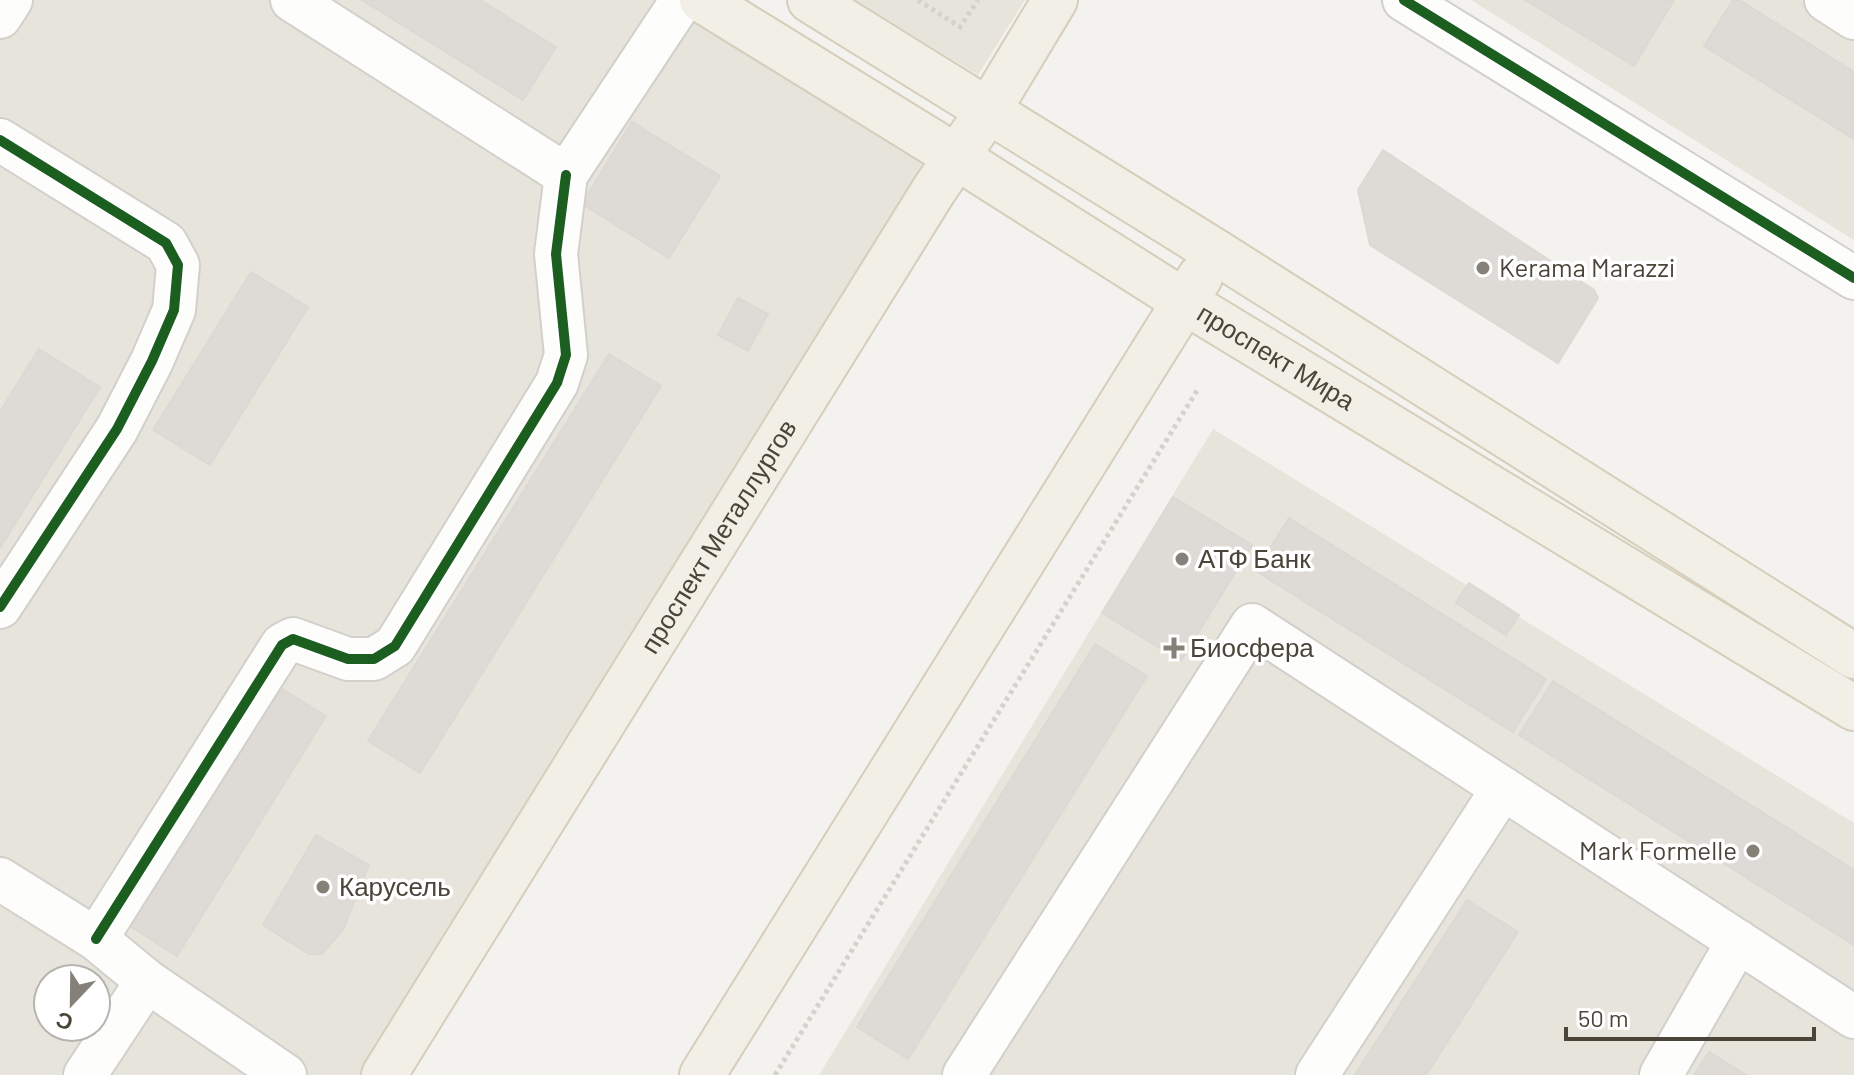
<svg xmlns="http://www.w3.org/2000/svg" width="1854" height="1075" font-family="Barlow,sans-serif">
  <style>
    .residential { fill: #e7e4dc; fill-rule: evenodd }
    .building { fill: #dedbd6; stroke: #dcd9d4; stroke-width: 2 }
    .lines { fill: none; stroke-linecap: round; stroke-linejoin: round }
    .minor-casing { stroke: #d2d0cb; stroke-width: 46 }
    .major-casing { stroke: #d6cebb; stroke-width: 48 }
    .path { stroke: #d3d2cc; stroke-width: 5; stroke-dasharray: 4 4; stroke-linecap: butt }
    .minor { stroke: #fdfdfc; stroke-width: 42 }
    .major { stroke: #f2efe6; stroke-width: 44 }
    .cycleway-casing { stroke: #fff; stroke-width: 15 }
    .cycleway { stroke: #1b5e20; stroke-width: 10 }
    .poi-dot { fill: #868178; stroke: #fff; stroke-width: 3 }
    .labels { text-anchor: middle; stroke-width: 7; stroke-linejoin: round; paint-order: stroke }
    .poi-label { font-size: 26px; fill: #4b4439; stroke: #fff; text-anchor: start }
    .street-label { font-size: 26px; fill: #4b4439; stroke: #fff }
  </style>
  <rect width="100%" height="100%" fill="#f4f2ee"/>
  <path class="residential" d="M0 0H702L955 156 384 1075H0ZM48 979H96V1027H48Z
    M855 0H1025L978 75Z
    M1471 0H1854V240Z
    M1213 429 1854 823V1075H819Z"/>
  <path class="building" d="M362 0H480L556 47 523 100Z
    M1525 0H1674L1634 66Z
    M1733 0H1739L1854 72V139L1704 46Z
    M632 122 720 176 669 258 582 204Z
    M1383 150 1594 290 1598 298 1558 363 1370 245 1358 190Z
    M251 272 308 307 210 465 153 430Z
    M738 298 768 314 748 351 718 335Z
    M39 349 100 387 0 548V412Z
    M609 354 661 386 420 773 368 741Z
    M1173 497 1252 545 1181 661 1102 613Z
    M1289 518 1546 679 1513 732 1256 571Z
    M1469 583 1519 615 1506 635 1456 603Z
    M1095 644 1147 676 908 1059 857 1027Z
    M1553 681 1854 870V945L1519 735Z
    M274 684 326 716 177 956 125 923Z
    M316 835 369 865 343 930 322 954H309L263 925Z
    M1467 900 1518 932 1426 1075H1355Z
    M1709 1052 1746 1075H1694Z"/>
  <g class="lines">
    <g class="minor-casing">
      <path id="minor" d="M292 0 566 175 682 0
        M1404 0 1854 278
        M1826 0 1854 18
        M0 17 11 0
        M0 140 166 243 178 265 174 310 152 361 117 429 0 607
        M0 879 96 939 147 981 285 1075
        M96 939 282 645 293 639 348 659H374L395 646 557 383 566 355 556 254 566 175
        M85 1075 147 981
        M964 1075 1252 625 1854 1017
        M1317 1075 1503 788
        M1661 1075 1738 941"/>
    </g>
    <g class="major-casing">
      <g id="major">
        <path id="s1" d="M702 0 955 156 1185 302 1854 708"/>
        <path d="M810 0 1216 252 1854 656"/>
        <path id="s2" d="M384 1075 934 190 988 111 1055 0"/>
        <path d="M702 1075 1200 277"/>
      </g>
    </g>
    <path class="path" d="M918 0 960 27 978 0
      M775 1075 1198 389"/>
    <use href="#minor" class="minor"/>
    <use href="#major" class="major"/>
    <g class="cycleway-casing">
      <path id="cycleway" d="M1404 0 1854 278
        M0 140 166 243 178 265 174 310 152 361 117 429 0 607
        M96 939 282 645 293 639 348 659H374L395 646 557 383 566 355 556 254 566 175"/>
    </g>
    <use href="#cycleway" class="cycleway"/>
  </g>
  <g class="poi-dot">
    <circle cx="1483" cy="268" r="8"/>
    <circle cx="1182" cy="559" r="8"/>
    <path d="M1170 636h8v8h8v8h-8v8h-8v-8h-8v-8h8z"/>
    <circle cx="1753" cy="851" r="8"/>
    <circle cx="323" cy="887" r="8"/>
  </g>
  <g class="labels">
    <g class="poi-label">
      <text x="1499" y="277">Kerama Marazzi</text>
      <text x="1198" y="568">АТФ Банк</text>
      <text x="1190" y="657">Биосфера</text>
      <text x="1737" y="860" text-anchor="end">Mark Formelle</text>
      <text x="339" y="896">Карусель</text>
    </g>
    <g class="street-label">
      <text dy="9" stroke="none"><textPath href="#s1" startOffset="676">проспект Мира</textPath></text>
      <text dy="9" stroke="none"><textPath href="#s2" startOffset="634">проспект Металлургов</textPath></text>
    </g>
  </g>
  <g transform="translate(72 1003) rotate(202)"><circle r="38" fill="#ffffff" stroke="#b7b4b0" stroke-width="2"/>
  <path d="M0-6L14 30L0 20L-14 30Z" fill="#868178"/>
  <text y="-12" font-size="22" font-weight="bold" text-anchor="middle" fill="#4b4439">С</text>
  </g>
  <path d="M1566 1027v12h248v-12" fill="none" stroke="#4b4439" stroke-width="4"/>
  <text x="1578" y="1027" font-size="24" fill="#4b4439" stroke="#ffffff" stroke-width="6" paint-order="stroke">50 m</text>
</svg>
